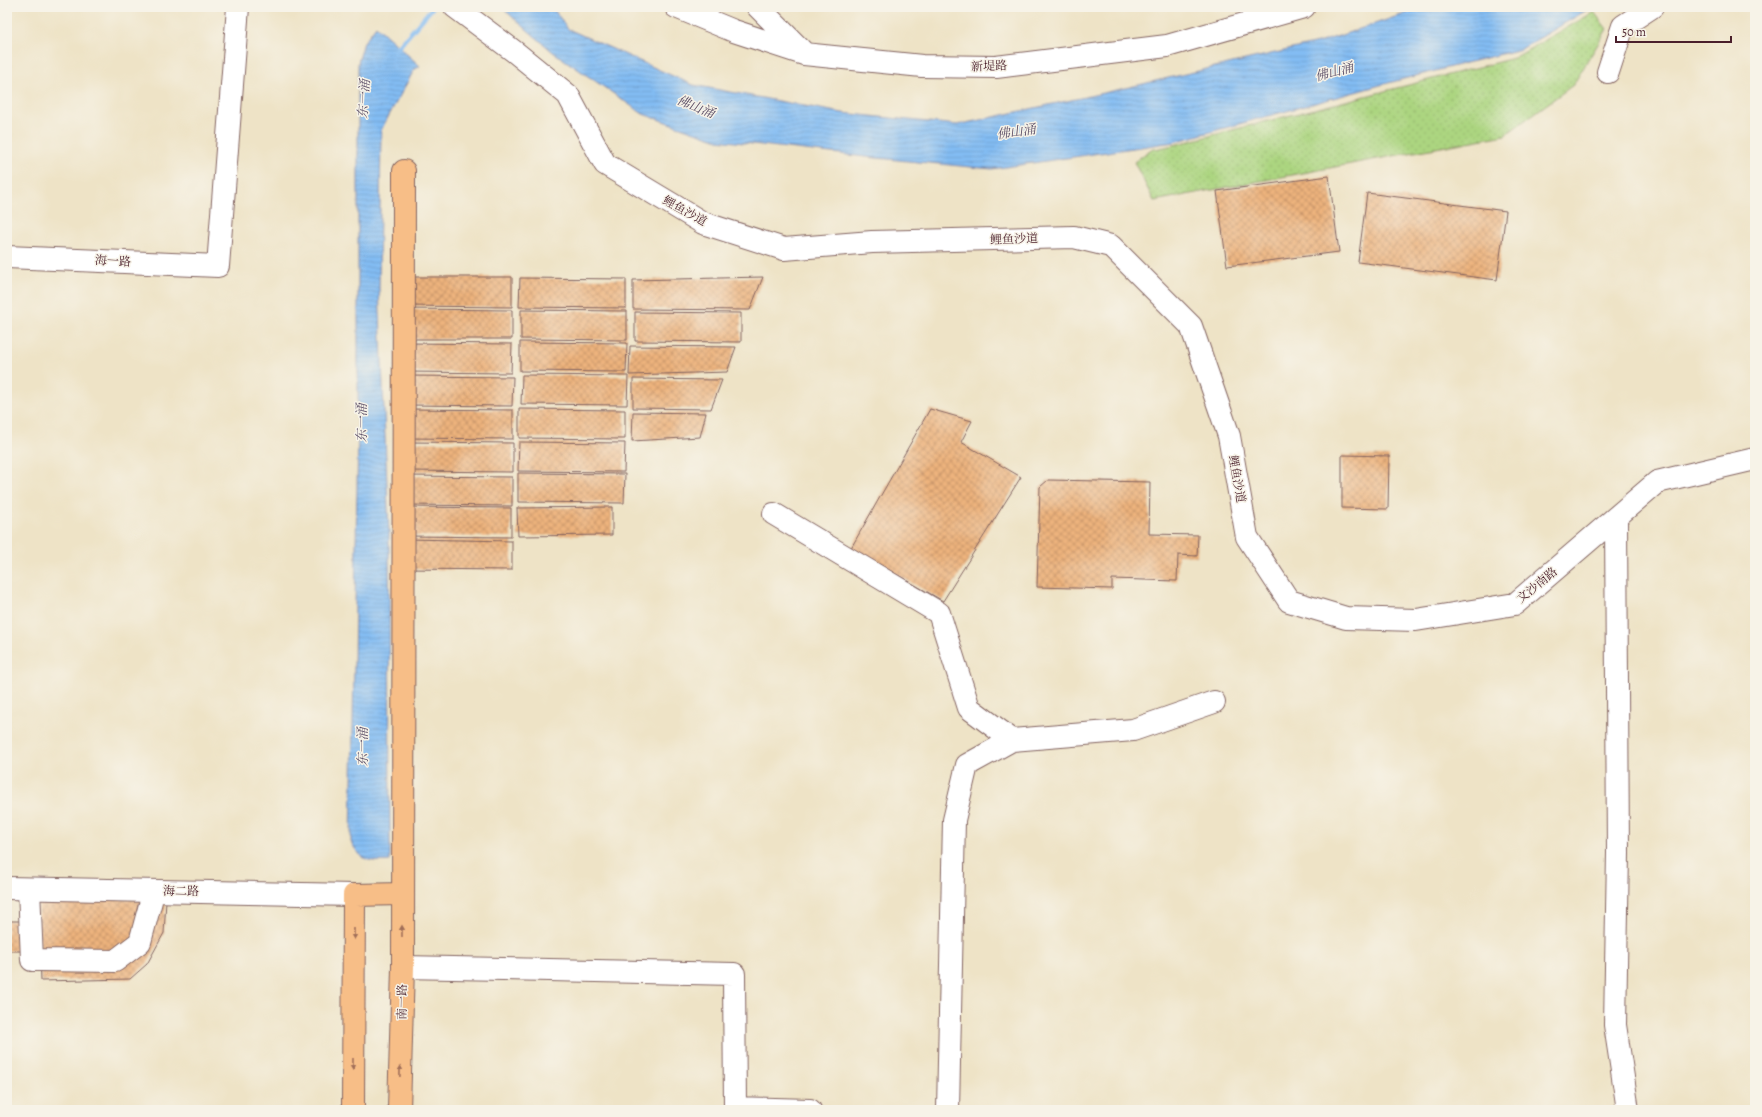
<svg xmlns="http://www.w3.org/2000/svg" width="1762" height="1117" font-family="Alegreya,'Noto Serif SC',serif">
  <style>
    .green { fill: url(#green-dots); stroke: #7b7a56 }
    .water { fill: url(#water-rules); stroke: #666e8f }
    .lines { fill: none; stroke-linecap: round; stroke-linejoin: round }
    .stream { stroke: #82bcf3; stroke-width: 4.5 }
    .building { fill: url(#building-cross-hatch) }
    .minor-casing { stroke: #836461; stroke-width: 24 }
    .major-casing { stroke: #836461; stroke-width: 24 }
    .minor { stroke: #fff; stroke-width: 22 }
    .major { stroke: #f7be87; stroke-width: 22 }
    .oneway { fill: #a06e59 }
    .labels { text-anchor: middle; stroke-width: 3; stroke-linejoin: round; paint-order: stroke }
    .street-label { font-size: 12px; fill: #4a1f2b; stroke: #f7f3e8 }
    .water-label { font-size: 13px; font-style: italic; fill: #5b4e67; stroke: #f7f3e8 }
  </style>
  <defs>
    <pattern id="green-dots" width="8" height="8" patternUnits="userSpaceOnUse"><rect width="8" height="8" fill="#acd580"/><path d="M2 2h.1M6 6h.1" fill="none" stroke="#96b66f" stroke-width="1.8" stroke-linecap="round"/></pattern>
    <pattern id="water-rules" width="6" height="5" patternUnits="userSpaceOnUse"><rect width="6" height="5" fill="#82bcf3"/><path d="M0 2.5h6" fill="none" stroke="#72a1d0"/></pattern>
    <pattern id="building-cross-hatch" width="8" height="8" patternUnits="userSpaceOnUse"><rect width="8" height="8" fill="#edb37d"/><path d="M0 0l8 8M0 8l8-8" fill="none" stroke="#c29167"/></pattern>
  </defs>
  <rect width="100%" height="100%" fill="#f7f3e8"/>
  <filter id="ink" filterUnits="userSpaceOnUse"><feTurbulence type="fractalNoise" baseFrequency=".025" numOctaves="2"/><feDisplacementMap in="SourceGraphic" scale="8" xChannelSelector="R" yChannelSelector="G"/><feConvolveMatrix kernelMatrix="1 2 1 2 8 2 1 2 1" color-interpolation-filters="sRGB"/></filter>
  <filter id="wash" filterUnits="userSpaceOnUse"><feTurbulence type="fractalNoise" baseFrequency=".012" numOctaves="4" result="noise"/><feDisplacementMap in="SourceGraphic" scale="16" xChannelSelector="R" yChannelSelector="G"/><feGaussianBlur stdDeviation="0.9" result="paint"/><feColorMatrix in="noise" values="0 0 0 0 0 0 0 0 0 0 0 0 0 0 0 0 0 1.4 0 .05"/><feComposite in="paint" operator="in"/></filter>
  <g filter="url(#wash)">
    <rect width="100%" height="100%" fill="#eee3c6"/>
    <path class="green" d="M1594 12 1607 29 1573 85 1505 135 1154 201 1134 162 1150 150 1174 145 1514 58Z"/>
    <path class="water" d="M501 7H552L568 29 693 85 842 113 957 125 1117 90 1318 43 1425 7H1592L1521 49 1384 84 1174 142 992 169 866 157 718 140 643 114 553 52Z
      M376 26 420 66 414 70 381 130 379 288 389 534 390 861C368 862 362 861 351 842L358 429V63L364 42Z"/>
    <g class="lines">
      <path class="stream" d="M395 51 433 7"/>
    </g>
    <g id="blocks">
      <path class="building" d="M1329 176 1339 252 1227 266 1217 191Z
        M1367 193 1506 211 1497 280 1358 262Z
        M406 277H512V307L406 306Z
        M763 277 750 310 633 309V280Z
        M520 278 626 279V308L519 307Z
        M406 309 512 310V339H406Z
        M521 310 627 311V340L521 339Z
        M635 312 741 313V342L635 341Z
        M520 342 627 343 626 372 520 371Z
        M406 343 512 344 511 373 406 372Z
        M630 346 736 347 727 372 629 375Z
        M522 375 628 376 627 405 521 404Z
        M407 376 513 377 512 406 407 405Z
        M633 379 722 380 711 409 633 408Z
        M407 409 513 410V439L407 438Z
        M519 409 625 410V439L519 438Z
        M930 409 972 421 961 442 1021 477 943 601 851 548Z
        M633 412 706 413 700 437 632 441Z
        M407 442 513 443V472L407 471Z
        M519 442 625 443 624 472 518 471Z
        M1342 455 1389 456 1388 509 1342 508Z
        M518 473 625 474 624 503 518 502Z
        M406 476 512 477V506L406 505Z
        M1048 480 1150 482 1149 534 1198 535 1197 556 1178 555 1177 581 1112 579V589L1037 587 1040 487Z
        M405 507 511 508V537L405 536Z
        M612 507V535L518 536 517 508Z
        M406 539 512 541V570L406 569Z
        M38 896 166 901 164 933 147 964 130 979 41 981Z
        M7 921H26L25 951H7Z"/>
    </g>
  </g>
  <g filter="url(#ink)">
    <use href="#blocks" fill-opacity="0" stroke="#836461" stroke-width="1"/>
    <g class="lines">
      <g class="minor-casing">
        <path id="minor" d="M455 7 515 52 568 95 605 164 703 223 784 249 872 242 1074 237 1111 246 1191 326 1229 436 1247 537 1289 601 1346 618 1416 620 1515 604 1657 482 1755 459
          M676 7 734 31 804 54 922 66 996 67 1167 46 1304 7
          M758 7 802 51
          M1608 72 1623 26 1652 7
          M7 257 218 266 238 7
          M774 514 939 613 969 708 1012 740
          M1616 518 1618 853 1615 1025 1628 1110
          M7 888 354 895
          M29 889 32 960H40L115 961 140 942 151 901V891
          M403 967 734 974 735 1108 810 1110
          M948 1110 954 820 967 765 1012 740 1133 730 1214 702"/>
      </g>
      <g class="major-casing">
        <path id="major" d="M353 1110 354 895 402 894
          M399 1110 403 967 404 171"/>
      </g>
      <use href="#minor" class="minor"/>
      <use href="#major" class="major"/>
    </g>
    <defs><path id="oneway-solid" d="M-6-.8H1V-3.2L6.5 0L1 3.2V.8H-6Z"/></defs>
    <g class="oneway">
      <use href="#oneway-solid" transform="translate(402 931) rotate(-90)"/>
      <use href="#oneway-solid" transform="translate(354 934) rotate(90)"/>
      <use href="#oneway-solid" transform="translate(353 1064) rotate(90)"/>
      <use href="#oneway-solid" transform="translate(400 1071) rotate(-89)"/>
    </g>
  </g>
  <g class="labels">
    <g class="street-label">
      <text transform="translate(989 66) rotate(-2)" y="4">新堤路</text>
      <text transform="translate(685 211) rotate(29)" y="4">鲤鱼沙道</text>
      <text transform="translate(1014 239) rotate(-2)" y="4">鲤鱼沙道</text>
      <text transform="translate(113 261) rotate(3)" y="4">海一路</text>
      <text transform="translate(1237 479) rotate(80)" y="4">鲤鱼沙道</text>
      <text transform="translate(1537 585) rotate(-39)" y="4">文沙南路</text>
      <text transform="translate(181 891) rotate(1)" y="4">海二路</text>
      <text transform="translate(402 1002) rotate(-89)" y="4">南一路</text>
    </g>
    <g class="water-label">
      <text transform="translate(1334 71) rotate(-15)" y="5">佛山涌</text>
      <text transform="translate(363 99) rotate(-86)" y="5">东一涌</text>
      <text transform="translate(696 106) rotate(22)" y="5">佛山涌</text>
      <text transform="translate(1016 131) rotate(-8)" y="5">佛山涌</text>
      <text transform="translate(361 423) rotate(-90)" y="5">东一涌</text>
      <text transform="translate(362 747) rotate(-90)" y="5">东一涌</text>
    </g>
  </g>
  <rect width="1762" height="1117" fill="none" stroke="#f7f3e8" stroke-width="24"/>
  <path d="M1616 36v6h115v-6" fill="none" stroke="#4a1f2b" stroke-width="2"/>
  <text x="1622" y="36" font-size="12" fill="#4a1f2b" stroke="#f7f3e8" stroke-width="3" paint-order="stroke">50 m</text>
</svg>
